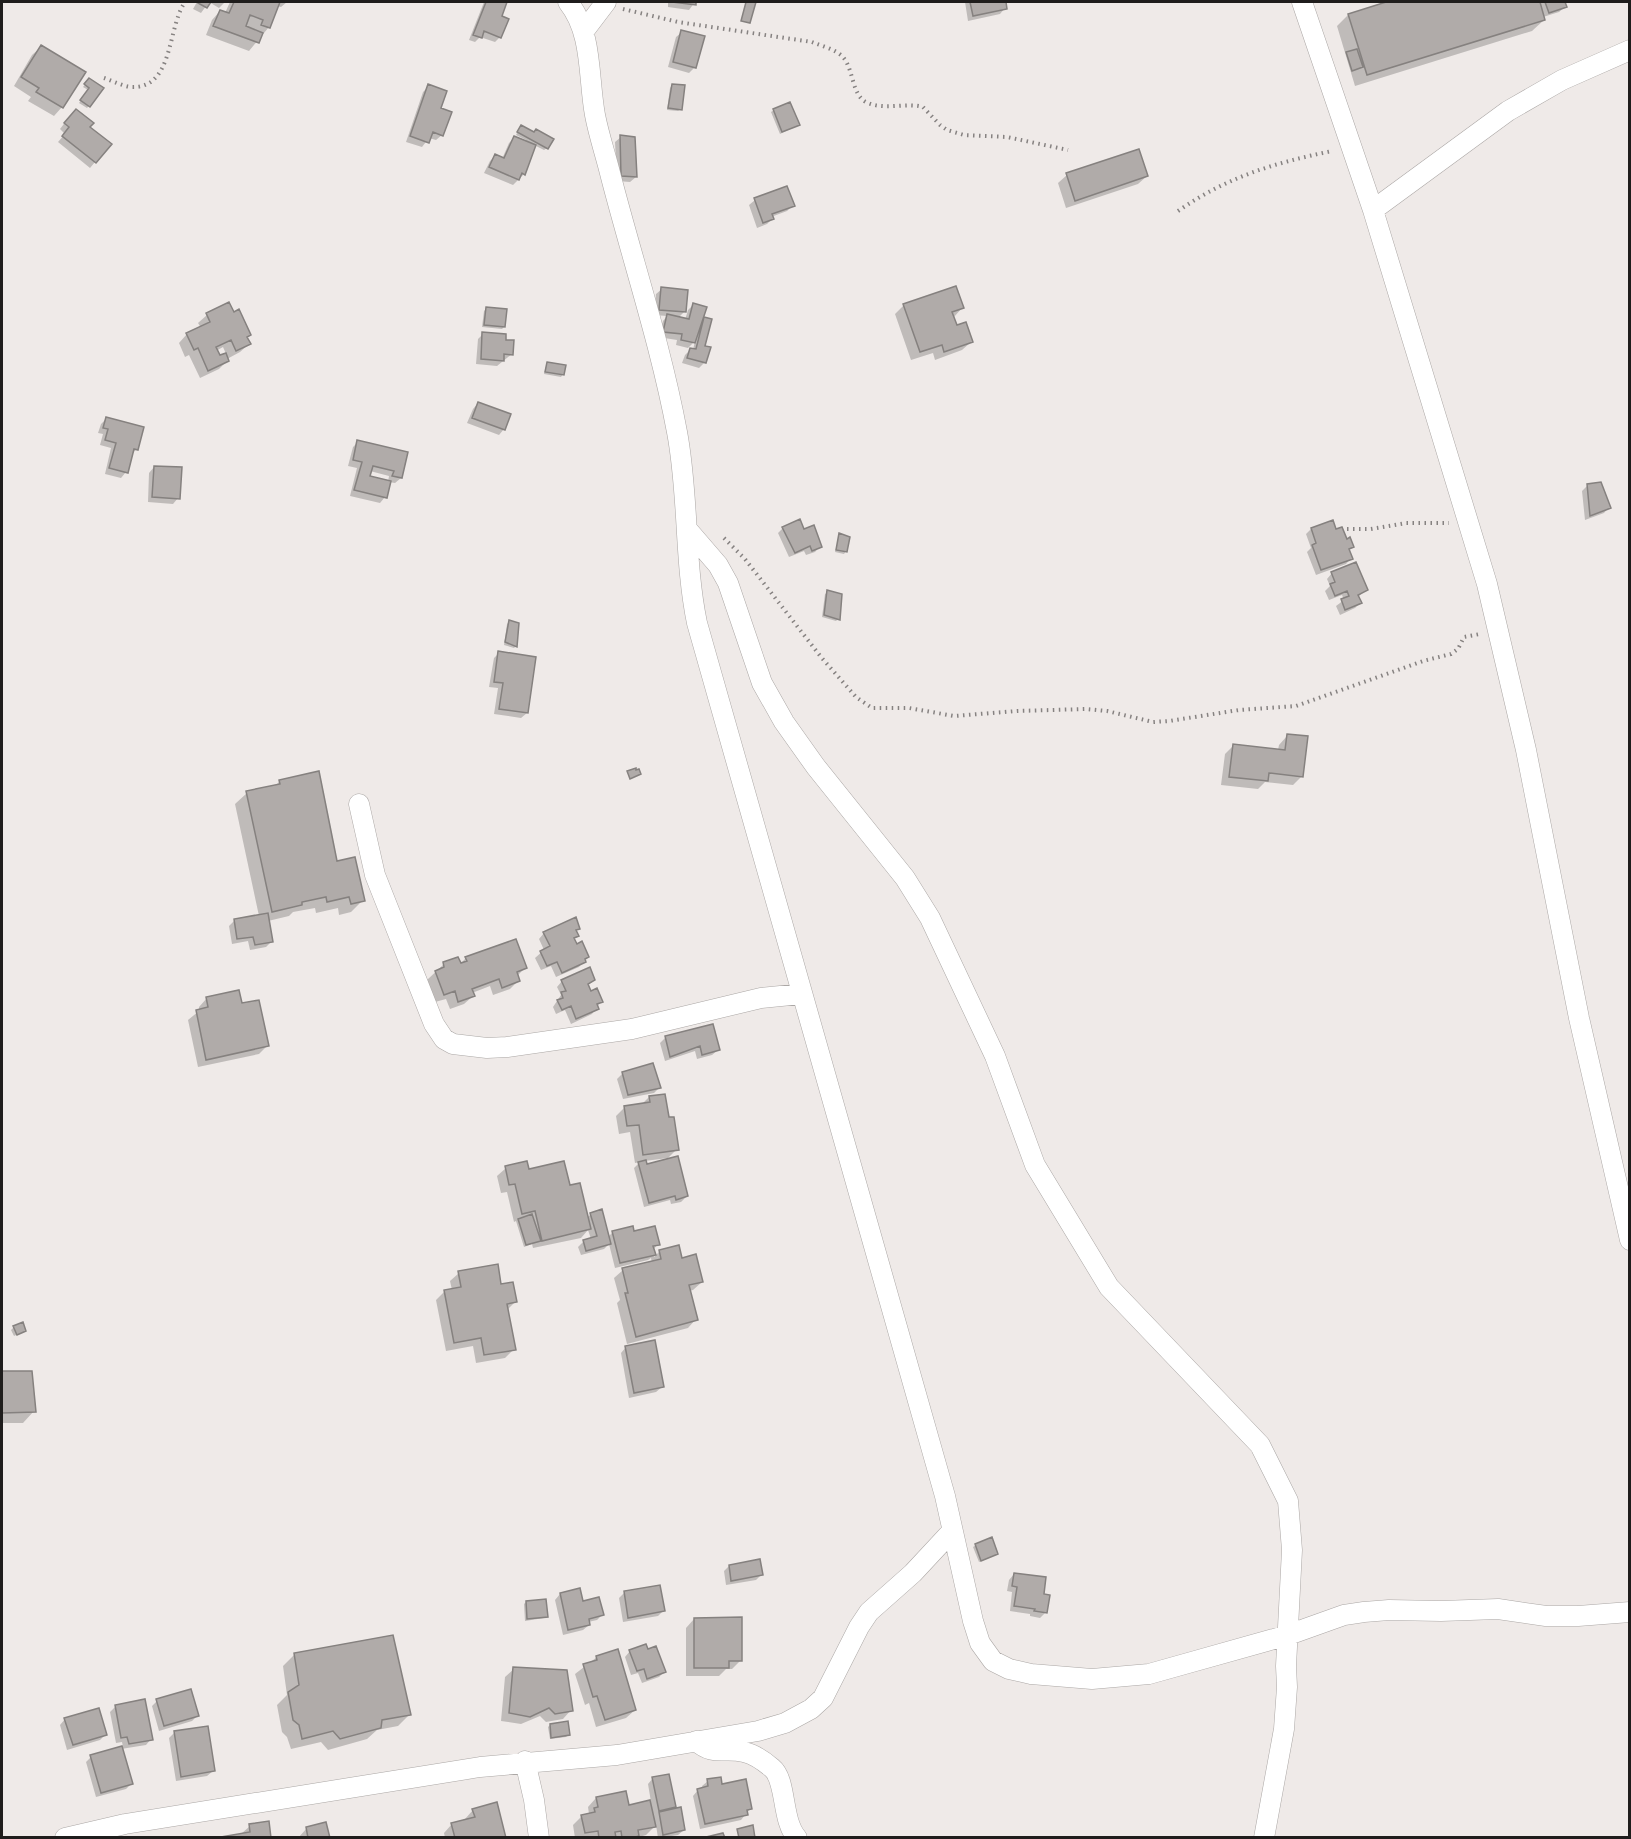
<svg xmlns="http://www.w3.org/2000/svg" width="1631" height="1839" font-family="Manrope,sans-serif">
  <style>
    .shadow { fill: #0003; fill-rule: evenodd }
    .building { fill: #b0aba9; stroke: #85817f; stroke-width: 1.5 }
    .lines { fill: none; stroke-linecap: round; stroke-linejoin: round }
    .street-casing { stroke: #aba7a5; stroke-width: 21 }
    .path { stroke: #868281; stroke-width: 4; stroke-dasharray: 1.5 4.5; stroke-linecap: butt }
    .street { stroke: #fff; stroke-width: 20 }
  </style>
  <rect width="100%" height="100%" fill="#efeae8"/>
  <path class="shadow" d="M197 2H225L219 8 209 2 201 13 193 9Z
    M230 2H287L281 7 277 6 269 27 249 51 206 35 212 20 220 11 225 13Z
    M484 2H506L500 17V37L495 42 480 37 475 42 469 40Z
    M668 2H695L689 10 668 7Z
    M965 2H1004L1005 8 1000 14 968 21Z
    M1391 2H1563L1565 7 1559 12 1543 17 1544 20 1532 31 1355 86 1337 26 1348 15Z
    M682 32 695 67 689 73 668 67 676 37Z
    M41 47 84 72 62 107 54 116 28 101 31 97 14 86 32 55Z
    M87 82 102 89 87 108 79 103 88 90 83 87Z
    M672 85 681 109 678 111 667 110 670 88Z
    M429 86 439 109 442 135 436 140 429 138 422 147 406 142 423 92Z
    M774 110 798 125 780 134 771 112Z
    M70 116 88 127 95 162 90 168 58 142 65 134 60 129Z
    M519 129 547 148 544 150 534 145 524 174 513 185 484 173 490 161 495 156 502 159 509 143 514 138 525 142 526 140 516 135Z
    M621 137 636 177 630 182 617 181 615 142Z
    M1067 175 1147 176 1138 184 1066 208 1058 183Z
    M755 200 793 205 787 211 771 217 772 219 767 224 757 228 749 205Z
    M662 289 685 311 678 318 685 320 688 310 693 305 703 318 710 320 703 347 705 362 699 368 682 363 685 355 690 350H693L695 341 688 348 676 345 677 340 658 337 663 321 667 316 654 315 656 294Z
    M904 305 962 308 954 317 956 327 971 342 962 350 935 360 933 353 911 360 895 314Z
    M486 309 504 327 502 329 482 327 484 311Z
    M207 315 246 337 249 344 240 352 227 359V361L219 369 200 378 189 355 185 357 179 343 187 334 201 328 198 323ZM223 347 226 354 219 358 216 351Z
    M483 334 504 341 512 354 497 366 476 364 478 339Z
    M547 363 563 374 561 377 544 374Z
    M478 403 504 429 499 435 467 423 473 409Z
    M106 419 137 449 131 454 126 472 121 478 105 474 111 448 100 445 103 434 98 433 101 424Z
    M358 442 407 454 401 478 395 483 389 482 385 497 380 503 350 496 357 468 348 466 353 447ZM370 471 389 476 388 482 368 477Z
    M154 467 178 498 173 504 148 502 149 473Z
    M1588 485 1609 507 1604 513 1585 520 1582 491Z
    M783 528 803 531 820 546 815 552 806 555 804 551 789 557 778 533Z
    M1311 529 1335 531 1352 547 1348 551 1351 558 1346 564 1316 575 1307 552 1311 548 1306 534Z
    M840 534 846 551 844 554 835 552Z
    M1332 573 1366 590 1358 597 1360 603 1355 608 1340 615 1336 606 1344 600 1342 595 1329 600 1325 591 1330 586 1327 579Z
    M828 592 838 619 836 621 822 617 825 594Z
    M509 622 516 646 514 648 504 645 507 624Z
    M499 653 527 713 521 718 494 714 498 688 489 687 494 658Z
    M1287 736 1302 776 1293 785 1265 782 1258 789 1221 785 1225 754 1233 746 1278 750 1279 745Z
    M280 781 363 900 351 912 339 915 338 908 316 913 315 908 293 912 289 916 268 921 271 942 266 947 250 950 248 941 232 944 229 926 235 920 259 916 235 804 247 793 274 787Z
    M579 928 575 932 577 936 573 939 584 961 579 967 556 977 551 966 541 970 535 958 544 950 539 939 544 933Z
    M466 958 525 968 517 976 518 981 510 989 493 995 490 986 472 993 473 996 464 1004 450 1009 446 999 435 1002 427 980 444 964H460Z
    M594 980 587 986 590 993 601 1001 592 1014 571 1024 565 1010 556 1014 553 1007 561 995 557 987 562 981Z
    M207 998 241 1005 267 1046 259 1054 198 1067 188 1020 199 1011V1007Z
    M666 1037 718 1050 712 1055 697 1059 695 1051 665 1061 660 1043Z
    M623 1073 659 1088 654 1093 623 1099 617 1079Z
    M649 1097 667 1119 677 1149 668 1158 645 1161 646 1166 687 1196 681 1202 671 1204 670 1200 644 1207 634 1168 640 1162 635 1163 630 1132 619 1134 616 1116 625 1107 642 1104Z
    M506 1168 528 1171 569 1187 587 1218 591 1214 608 1237 613 1232 632 1233 658 1244 653 1250 654 1257 660 1251 681 1259 702 1282 693 1290 689 1291 696 1319 688 1328 627 1344 617 1303 620 1300 614 1278 623 1270 652 1263 651 1258 648 1260 615 1268 609 1244 604 1249 581 1255 578 1247 584 1241 591 1239 588 1230 581 1238 533 1248 532 1244 524 1247 516 1221 514 1222 507 1192 501 1193 497 1176Z
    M459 1273 500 1286 515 1302 507 1310 514 1349 505 1358 476 1363 473 1346 446 1351 436 1300 445 1291 452 1290 450 1281Z
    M14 1327 24 1331 14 1336 11 1330Z
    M626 1347 662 1387 656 1392 629 1398 621 1353Z
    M2 1372H31L34 1411 23 1423H2Z
    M976 1545 997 1554 979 1562 973 1547Z
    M729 1566 761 1575 756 1580 726 1585 724 1571Z
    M1014 1574 1042 1596 1046 1612 1040 1618 1030 1616V1614L1010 1611 1012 1592 1007 1591 1009 1580Z
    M625 1592 663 1611 658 1616 623 1622 619 1598Z
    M560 1594 582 1603 602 1615 597 1620 588 1622 589 1625 583 1630 563 1635 555 1600Z
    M526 1602 547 1616 544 1618 525 1621 524 1604Z
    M694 1619 741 1660 732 1669H726L719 1676H686V1628Z
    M630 1651 664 1672 659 1677 642 1683 638 1673 631 1675 625 1657Z
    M295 1654 409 1715 398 1726 377 1730 367 1739 328 1750 321 1742 291 1749 287 1737 282 1732 277 1705 287 1695 283 1666Z
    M597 1657 635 1710 626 1718 596 1727 589 1703 585 1705 575 1674Z
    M514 1669 571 1710 563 1719 546 1722 540 1716 521 1724 501 1721 505 1677Z
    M157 1701 197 1716 192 1721 159 1731 152 1706Z
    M116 1706 151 1739 146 1745 121 1749 131 1784 126 1789 96 1797 86 1762 91 1757 123 1747 122 1742 116 1743 110 1712Z
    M65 1719 106 1734 100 1740 67 1750 60 1725Z
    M550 1725 568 1735 566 1737 550 1739 548 1727Z
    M174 1733 213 1771 207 1776 176 1781 169 1738Z
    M668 1775 675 1810 684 1830 678 1835 658 1838 656 1825 646 1835 636 1838H575L573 1825 581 1817 589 1814 588 1807 596 1798 628 1807 651 1802 648 1784 653 1778Z
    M708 1781 721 1785 750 1809 741 1820 700 1829 693 1796 698 1790 703 1789 702 1786Z
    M473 1810 505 1838H445L444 1833 452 1824 465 1821V1819Z
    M250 1826 270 1838 241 1834Z
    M307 1828 328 1838H298Z"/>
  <path class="building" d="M198 2H211L207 8 198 3Z
    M234 2H280L270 28 261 25 263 20 250 15 246 26 263 33 259 43 213 26 220 10 229 13Z
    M486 2H507L502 16 509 19 501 38 484 31 482 38 473 35Z
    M672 2H696V5Z
    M746 2H756L750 23 741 21Z
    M970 2H1006L1007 9 973 16Z
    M1386 2H1540L1545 20 1367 75 1348 14Z
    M1545 2H1565L1567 7 1549 13Z
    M681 30 705 36 696 68 673 62Z
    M41 45 86 72 63 108 36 92 39 88 21 77Z
    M1357 49 1363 67 1352 71 1346 52Z
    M89 78 104 88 90 107 80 100 89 88 84 84Z
    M428 84 447 91 441 108 452 112 443 136 433 132 429 143 410 136Z
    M672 84 685 85 682 110 668 108Z
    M790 102 800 125 782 132 773 109Z
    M76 109 94 123 90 127 112 144 96 163 62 136 69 127 64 123Z
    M521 125 534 132 536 129 554 139 548 149 517 132Z
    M620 135 635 137 637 177 621 176Z
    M514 136 536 145 525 175 522 173 519 180 489 167 495 154 504 158Z
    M1139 149 1148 176 1075 201 1066 173Z
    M787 186 795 206 772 214 774 219 763 223 754 198Z
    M956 286 964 308 952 312 957 325 966 322 973 342 944 352 942 345 920 352 903 304Z
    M661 287 688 290 686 312 659 310Z
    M229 302 234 312 239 309 251 335 247 337 251 344 236 351 231 340 216 347 220 355 226 353 229 361 208 371 198 348 194 350 186 333 210 322 206 313Z
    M693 303 707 307 695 343 681 340 682 334 663 332 667 314 689 319Z
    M486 307 507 309 505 327 484 325Z
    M704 317 712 319 705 346 711 347 706 363 687 358 690 348 696 349Z
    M482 332 506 334V340H514L513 355 504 354V361L481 359Z
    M547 362 566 365 564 375 545 372Z
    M478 402 511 414 505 430 472 418Z
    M106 417 144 427 138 450 134 449 128 473 109 468 116 443 105 440 108 429 103 428Z
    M357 440 408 452 402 478 392 476 394 471 373 466 370 476 391 481 387 498 354 490 362 462 353 460Z
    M154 466 182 467 180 499 152 497Z
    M1601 482 1611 508 1590 516 1587 484Z
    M800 519 804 529 814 525 822 547 812 551 810 546 795 553 782 527Z
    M1333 520 1336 529 1342 527 1347 539 1350 537 1354 547 1349 549 1353 559 1321 570 1312 545 1316 543 1311 528Z
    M839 533 850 537 847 552 836 550Z
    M1356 562 1368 590 1358 595 1362 603 1345 610 1341 599 1349 596 1347 591 1335 596 1330 584 1335 582 1331 572Z
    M827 590 842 594 840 620 824 615Z
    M509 620 519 623 517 647 505 642Z
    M498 651 536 657 528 713 499 709 503 683 494 682Z
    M1287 734 1308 736 1303 777 1269 773 1268 781 1229 777 1233 744 1285 750Z
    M636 768V770L639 769 641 774 630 779 627 771Z
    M319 771 337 861 355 857 365 901 351 904 349 897 327 902 326 897 302 902V905L272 912 246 791 280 784 279 780Z
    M268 913 273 942 255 945 253 937 237 939 234 919Z
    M576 917 580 929 576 930 579 936 574 938 577 944 582 941 589 957 585 959 586 962 562 973 557 962 547 966 540 951 550 946 543 932Z
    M516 939 527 968 517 972 520 981 502 988 499 979 472 989 475 996 458 1002 455 991 444 995 435 971 444 967 443 962 458 957 461 963 467 961 465 957Z
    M590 967 595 980 588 984 591 991 597 988 603 1002 597 1004 599 1009 576 1019 571 1006 562 1010 557 1000 563 998 561 992 566 991 561 980Z
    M239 990 242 1003 259 1000 269 1046 206 1060 196 1010 208 1007 206 997Z
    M713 1024 720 1050 702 1055 700 1046 670 1057 665 1036Z
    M653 1063 661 1088 628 1095 622 1072Z
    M665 1094 669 1117H674L679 1150 643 1155 639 1125 627 1126 624 1106 650 1102 649 1096Z
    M678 1156 688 1196 676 1200 675 1196 649 1203 638 1162 646 1160 647 1164Z
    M527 1161 529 1169 564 1161 570 1185 580 1183 591 1229 542 1241 535 1211 522 1214 515 1184 509 1185 505 1166Z
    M602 1209 611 1244 586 1251 583 1240 597 1236 590 1213Z
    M532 1214 541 1241 526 1245 518 1219Z
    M633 1226 634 1231 655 1226 660 1245 653 1246 656 1255 620 1263 612 1231Z
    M679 1245 682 1258 696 1254 703 1282 689 1285 698 1320 636 1337 625 1293H628L622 1268 661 1259 659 1250Z
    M498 1264 501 1284 513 1282 517 1302 507 1304 516 1350 484 1355 481 1338 454 1343 444 1290 461 1287 458 1271Z
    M23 1322 26 1331 17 1335 13 1326Z
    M655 1340 664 1387 634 1393 625 1346Z
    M2 1371H32L36 1412 2 1413Z
    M992 1537 998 1554 981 1561 975 1544Z
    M760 1559 763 1575 731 1581 729 1565Z
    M1014 1573 1046 1577 1044 1594 1050 1595 1047 1613 1034 1611 1035 1609 1014 1606 1017 1587 1012 1586Z
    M660 1585 665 1611 628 1618 624 1591Z
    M580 1588 583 1601 599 1597 604 1615 589 1619 590 1625 568 1630 560 1593Z
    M546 1599 548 1617 527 1619 526 1601Z
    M742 1617V1661H729V1668H694V1618Z
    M393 1635 411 1715 382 1720 381 1728 340 1739 333 1731 302 1739 299 1725 293 1720 288 1692 299 1685 294 1653Z
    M646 1644 648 1649 656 1646 666 1672 647 1679 644 1669 637 1671 629 1650Z
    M618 1649 636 1710 605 1720 597 1696 593 1697 583 1664 597 1660 596 1656Z
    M513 1667 567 1670 573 1711 555 1714 549 1708 530 1717 509 1713Z
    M191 1689 199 1716 164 1726 156 1699Z
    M145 1699 153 1740 129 1744 127 1737 121 1738 115 1705Z
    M99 1708 107 1735 73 1745 64 1718Z
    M568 1721 570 1735 551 1738 550 1724Z
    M208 1726 215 1771 181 1777 174 1731Z
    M122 1746 133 1784 101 1793 90 1755Z
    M669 1774 676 1807 659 1811 652 1777Z
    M721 1777 722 1784 746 1779 752 1809 747 1810 748 1815 705 1824 697 1789 708 1786 707 1779Z
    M626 1791 629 1805 650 1800 656 1827 638 1830 639 1836 632 1838H622L621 1831 615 1832 616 1838H599L598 1831 585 1833 581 1815 595 1812 594 1808 598 1807 596 1797Z
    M497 1802 506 1838H455L451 1823 475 1817 472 1809Z
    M681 1807 685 1830 663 1835 659 1812Z
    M269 1821 271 1838H215L250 1832 249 1824Z
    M326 1822 330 1838H308L306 1827Z
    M753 1825 755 1838H739L737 1829Z
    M723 1833 725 1838H702Z"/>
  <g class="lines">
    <g class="street-casing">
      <path id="street" d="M568 2C593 33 588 77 595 115 599 136 606 156 611 177 633 262 661 346 677 432 689 495 684 560 697 623L945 1496 973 1621 980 1643 993 1661 1009 1669 1031 1674 1092 1679 1149 1674 1288 1635 1344 1615 1364 1612 1389 1610 1441 1611 1498 1609 1546 1616H1578L1630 1612
        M1302 2 1373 210 1487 584 1526 750 1579 1018 1630 1240
        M584 31 606 2
        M1373 210 1508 111 1562 80 1630 50
        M687 529 718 565 728 583 762 683 784 722 816 767 905 878 930 918 995 1056 1035 1165 1109 1287 1260 1445 1288 1501 1292 1550 1286 1666 1287 1687 1284 1729 1264 1838
        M359 804 375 875 434 1024 444 1039 453 1044 487 1048 507 1047 632 1029 761 998 801 994
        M696 1741C714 1757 723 1747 744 1752 753 1754 765 1762 772 1768 787 1780 781 1820 797 1838
        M525 1761 534 1800 539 1838
        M65 1838 125 1824 480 1767 617 1755 758 1731 785 1723 811 1709 823 1698 859 1627 869 1612 913 1573 952 1531"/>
    </g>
    <path class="path" d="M623 9 678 22 812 42C822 46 834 49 842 56 854 68 851 94 866 102 884 111 905 102 923 107L940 125 947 130 964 135 1007 137 1068 150
      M104 78C113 81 122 86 131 87 174 89 167 28 185 2
      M1178 211C1227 177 1274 163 1332 151
      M1347 529H1371L1406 523H1449
      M724 538 745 559 821 657 856 697 872 708H909L954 716 1017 711 1086 709 1107 711 1153 722 1169 721 1239 710 1296 706 1423 661 1451 654 1458 649 1464 637 1480 634"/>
    <use href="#street" class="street"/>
  </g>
  <rect width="1631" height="1839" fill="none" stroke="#1f1d1c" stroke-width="6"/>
</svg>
